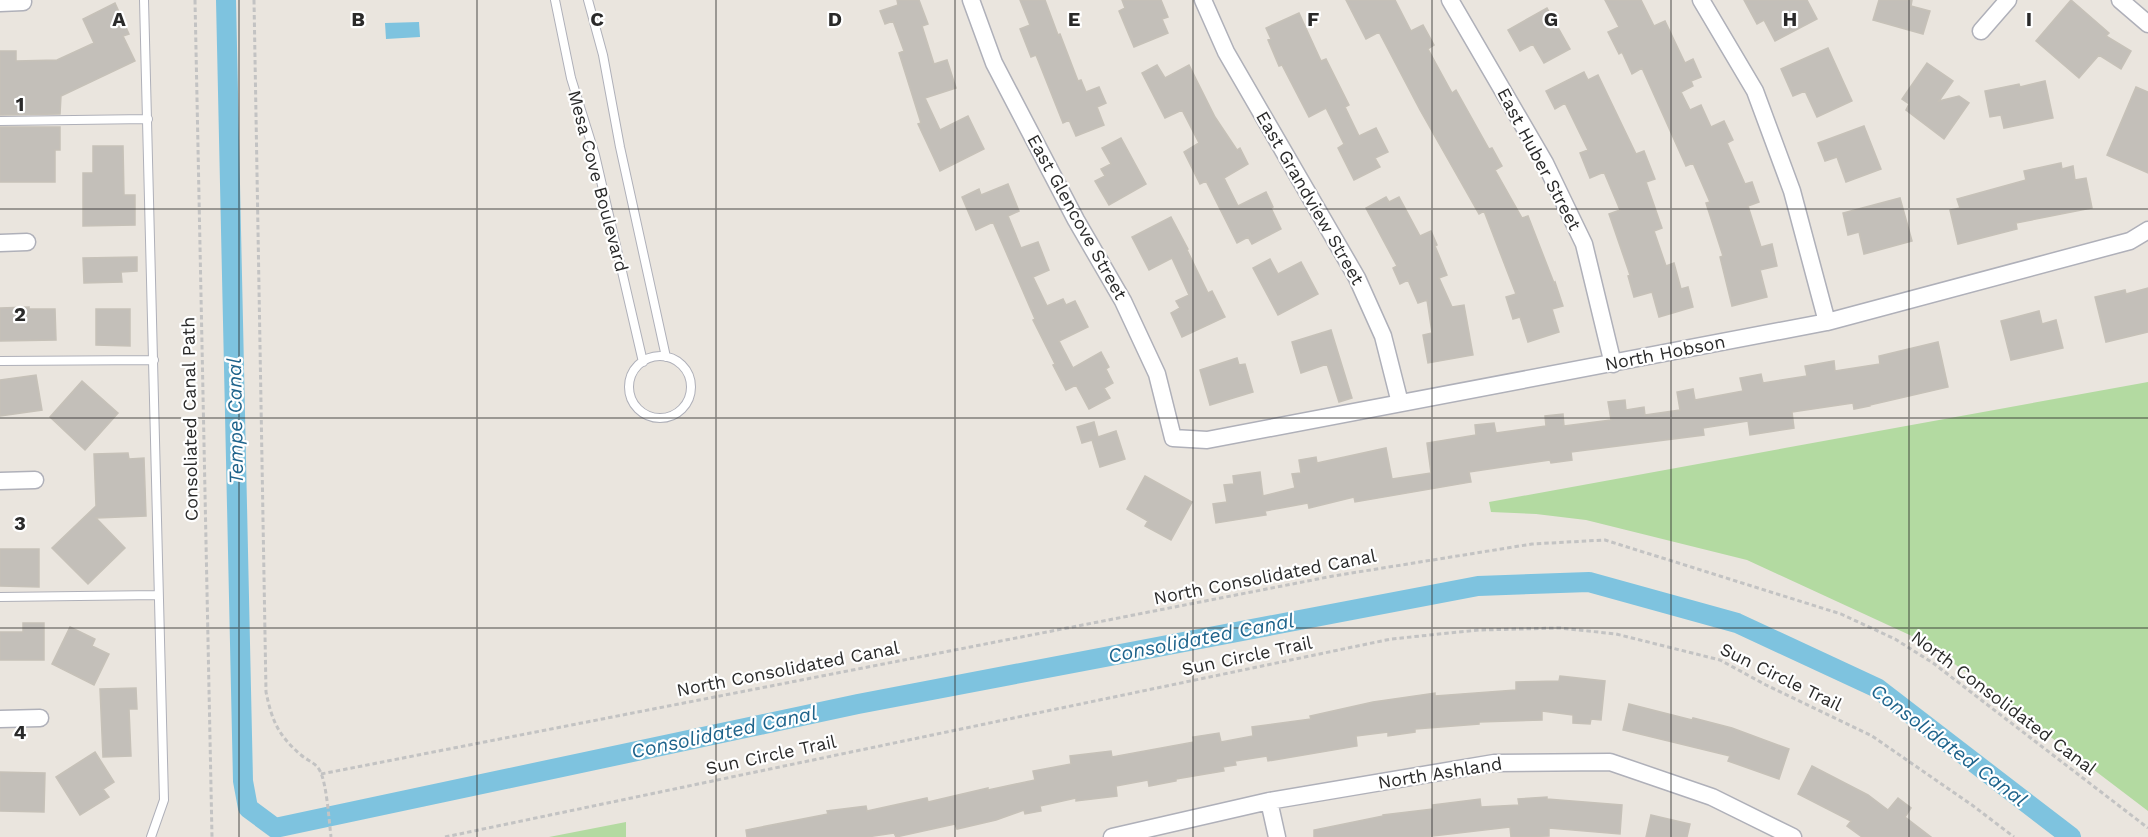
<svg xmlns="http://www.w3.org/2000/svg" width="2148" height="837" font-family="'Work Sans',sans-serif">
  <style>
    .green { fill: #b3daa1 }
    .water { fill: #7ec3df }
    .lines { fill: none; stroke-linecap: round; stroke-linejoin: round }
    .canal { stroke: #7ec3df; stroke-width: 20 }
    .building { fill: #c3bfb9; stroke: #c6c1b8; stroke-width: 1.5 }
    .lane-casing { stroke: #afb0b9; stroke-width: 10 }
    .street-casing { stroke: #afb0b9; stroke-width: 19 }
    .path { stroke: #c3c3c3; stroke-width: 3; stroke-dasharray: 4.5 3; stroke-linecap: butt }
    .lane { stroke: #fff; stroke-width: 8 }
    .street { stroke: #fff; stroke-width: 16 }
    .grid { fill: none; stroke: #2a2a2a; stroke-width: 1.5; stroke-opacity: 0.55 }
    .labels { text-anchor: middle; stroke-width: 4.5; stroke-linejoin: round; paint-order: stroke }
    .street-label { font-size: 18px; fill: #2a2a2a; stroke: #fff }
    .water-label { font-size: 20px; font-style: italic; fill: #1e638b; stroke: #fff }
    .grid-label { font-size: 20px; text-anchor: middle; font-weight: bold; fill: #2a2a2a; stroke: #fff; stroke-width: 4.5; stroke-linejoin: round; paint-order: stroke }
  </style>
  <rect width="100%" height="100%" fill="#eae5de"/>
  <path class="green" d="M2148 382V811L1927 643 1747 560 1586 520 1536 514 1491 512 1489 502Z
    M626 822V837H549Z"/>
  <path class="water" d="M419 22 420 37 386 39 385 23Z"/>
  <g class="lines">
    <path class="canal" d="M226 0 243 781 248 808 275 828
      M275 828 858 704 1478 586 1589 582 1737 623 1877 688 2071 837"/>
  </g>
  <path class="building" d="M897 0H919L928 24 922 26 934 64 947 60 956 88 925 98 940 130 968 116 984 149 940 171 918 124 921 123 899 53 904 51 893 21 885 24 880 11 898 5Z
    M1020 0H1045L1058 35 1060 34 1078 81 1081 80 1086 92 1099 87 1106 103 1097 107 1104 125 1076 136 1069 120 1063 123 1036 55 1031 57 1020 29 1030 25Z
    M1122 0H1161L1168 17 1162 19 1168 33 1134 47 1119 11 1125 8Z
    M1346 0H1395L1411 31 1423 25 1434 45 1428 49 1452 93 1456 90 1489 149 1492 148 1502 166 1495 170 1522 218 1528 216 1554 283 1555 282 1563 306 1552 309 1559 332 1528 342 1520 317 1513 319 1506 297 1516 294 1484 211 1479 214 1420 110 1379 32 1366 39Z
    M1605 0H1641L1654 26 1665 21 1685 63 1693 59 1701 77 1691 81 1693 86 1681 92 1690 110 1701 105 1711 127 1724 121 1733 140 1727 143 1745 184 1752 182 1759 202 1748 206 1761 247 1772 244 1777 266 1760 270 1767 297 1732 306 1720 257 1723 256 1706 203 1710 202 1693 163 1686 166 1642 68 1632 74 1622 52 1619 54 1608 32 1619 27Z
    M1744 0H1807L1817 19 1775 41 1764 20 1757 24Z
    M1879 0H1912L1911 6 1930 11 1923 34 1873 20Z
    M2071 0 2109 33 2106 36 2131 51 2121 69 2099 55 2079 78 2036 41Z
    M115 3 129 34 123 36 135 61 61 96 60 114 0 115V51H16V61L57 60 94 43 83 19Z
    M1547 8 1570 49 1544 63 1533 44 1520 51 1508 30Z
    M1299 13 1321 61 1326 59 1349 105 1345 107 1359 136 1376 128 1388 152 1375 158 1380 167 1354 180 1338 148 1344 144 1326 108 1309 117 1282 65 1279 66 1268 40 1271 39 1266 28Z
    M1828 48 1852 101 1817 117 1805 91 1793 96 1781 69Z
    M1927 63 1953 81 1939 101 1959 96 1969 103 1944 139 1906 110 1909 104 1902 99Z
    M1157 65 1165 78 1189 65 1215 117 1237 150 1240 148 1248 164 1224 178 1238 206 1266 192 1273 207 1271 208 1281 229 1252 244 1248 237 1237 243 1206 181 1200 184 1184 152 1199 143 1182 110 1165 118 1142 73Z
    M1584 72 1588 80 1598 75 1636 154 1644 151 1655 179 1646 182 1662 228 1654 231 1666 266 1674 263 1681 289 1688 287 1693 307 1659 317 1652 292 1634 297 1628 276 1630 275 1609 214 1620 210 1604 172 1590 178 1580 153 1588 150 1565 103 1555 109 1546 91Z
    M2045 81 2053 118 2004 128 2001 115 1990 117 1985 91 2019 84 2020 87Z
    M2136 87 2148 92V173L2107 155Z
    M1864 126 1881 169 1846 182 1837 157 1825 161 1818 143Z
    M0 127H60V150H55V182H0Z
    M1121 138 1146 184 1109 205 1095 181 1105 176 1101 169 1111 164 1102 148Z
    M93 146H123L124 195H135V225L83 226V173H93Z
    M2061 163 2062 169 2073 166 2075 180 2086 178 2092 208 2016 223 2017 229 1958 244 1950 210 1960 208 1957 199 2026 180 2024 171Z
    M1008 184 1019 211 1008 216 1021 248 1038 242 1049 270 1033 277 1047 306 1063 299 1066 305 1075 301 1088 327 1059 341 1073 368 1101 352 1109 367 1106 369 1113 383 1104 388 1110 398 1089 409 1076 385 1066 390 1053 365 1055 364 1033 320 1035 319 993 222 976 230 962 197 979 189 981 195Z
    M1386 197 1389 202 1399 197 1420 236 1431 231 1437 245 1435 246 1447 275 1439 278 1452 307 1464 305 1473 355 1428 363 1423 335 1432 333 1427 300 1418 303 1408 280 1400 284 1393 268 1397 266 1366 208Z
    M1900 198 1912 241 1864 254 1859 232 1848 235 1843 213Z
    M1171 217 1188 249 1187 250 1208 293 1212 291 1225 317 1182 337 1171 313 1180 308 1176 301 1189 295 1172 258 1149 270 1132 237Z
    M137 257V271L121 272 122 282 84 283 83 258Z
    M1270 259 1278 274 1301 262 1318 294 1278 315 1253 268Z
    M2148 288V332L2106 342 2095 297 2125 290 2126 294Z
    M29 307V309H55L56 340 0 341V308Z
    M96 309H130V346L96 345Z
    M2039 311 2042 324 2056 320 2063 348 2011 360 2001 321Z
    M1331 330 1352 398 1339 402 1327 364 1301 373 1292 342Z
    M1938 342 1948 387 1870 405V406L1854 409 1853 403 1792 412 1794 428 1750 435 1748 421 1703 428 1704 435 1571 452 1572 460 1551 463 1550 460 1469 472 1471 482 1355 502 1354 497 1309 508 1308 503 1265 511 1266 515 1216 523 1213 504 1227 502 1224 485 1234 484 1233 476 1260 472 1263 496 1295 488 1292 474 1301 473 1299 460 1316 457 1317 463 1386 448 1392 479 1431 473 1427 443 1476 435 1475 425 1494 423 1496 433 1546 426 1545 416 1563 414 1564 426 1611 420 1608 402 1625 400 1626 410 1644 407 1645 415 1680 410 1677 392 1693 389 1695 400 1743 391 1740 378 1761 374 1763 383 1807 376 1805 366 1834 361 1835 371 1880 364 1879 356Z
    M1237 358 1239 365 1245 364 1253 392 1210 405 1200 370Z
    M36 375 42 410 0 416V380Z
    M82 381 118 413 85 450 50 417Z
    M1094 422 1098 437 1116 431 1125 459 1100 467 1092 440 1082 443 1077 427Z
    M128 453 129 459 144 458 146 516 96 518 125 548 88 584 52 548 96 506 94 454Z
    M1145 476 1192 502 1171 540 1145 526 1148 521 1127 509Z
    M0 549H39V587L0 586Z
    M23 623H44V660H0V632H23Z
    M70 627 95 639 92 646 109 654 94 685 52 664Z
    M1560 676 1605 681 1601 720 1591 719 1590 724 1573 723V715L1542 711V720L1479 722V724L1415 729V732L1388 736V732L1356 736 1357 746 1268 761 1267 756 1235 761 1236 765 1223 767 1224 771 1176 779V781L1149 786 1148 780 1116 786 1117 796 1076 801V798L1040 806 1041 811 1025 814 1024 810 996 820 957 829 955 824 896 837 894 833 867 837H747L746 830 828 814 827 811 866 806 867 811 927 798 928 802 988 788V790L1035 780 1033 771 1071 764 1070 756 1111 751 1112 757 1194 742 1193 737 1219 733 1221 742 1253 736 1252 727 1311 719 1310 716 1373 702 1435 693V696L1516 690V682L1559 681Z
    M136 688 137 709H129L131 756 103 757 100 689Z
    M1629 704 1692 720 1693 718 1732 728 1789 749 1779 779 1728 761 1730 756 1623 730Z
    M95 752 114 782 103 789 109 797 80 815 56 777Z
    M1812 766 1868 795 1888 810 1898 798 1911 808 1905 817 1931 837H1862L1847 826 1851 821 1798 794Z
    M0 772 45 773 44 812 0 811Z
    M1547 797V799L1622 805 1620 834 1549 828V836L1511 837 1510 827 1424 837H1314V830L1383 816V815L1433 809V805L1480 799 1481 807 1519 805 1518 799Z
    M1651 815 1690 824 1687 837H1646Z"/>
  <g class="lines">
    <g class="lane-casing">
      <path id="lane" d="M144 0 164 800 151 837
        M555 0 571 78 595 155 643 362
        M588 0 603 55 620 147 666 357
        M0 121 148 119
        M629 387a31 31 0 1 1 62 0a31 31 0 1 1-62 0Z
        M0 361 154 360
        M0 597 158 595"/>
    </g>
    <g class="street-casing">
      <path id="street" d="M971 0 994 63 1076 220 1123 301 1157 374 1173 438 1207 440 1827 322 2130 241 2148 230
        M1203 0 1226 52 1357 278 1383 336 1400 403
        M1450 0 1545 163 1584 244 1613 364
        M1701 0 1755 91 1792 191 1827 322
        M2120 0 2148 24
        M0 3 23 2
        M1981 31 2008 0
        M0 243 27 242
        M0 481 35 480
        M0 719 40 718
        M1269 801 1277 837
        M1112 837 1269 801 1494 763 1610 762 1712 797 1793 837"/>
    </g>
    <path class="path" d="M195 0 212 837
      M254 0 266 692C272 721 278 735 301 755 308 761 317 763 321 773 327 788 329 820 331 837
      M321 774 1333 576 1532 544 1605 540 1841 614 1895 639 1933 663 2148 828
      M445 837 1391 639 1479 630 1560 628 1616 634 1720 660 1766 685 1872 736 1972 805 2014 837"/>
    <use href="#lane" class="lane"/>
    <use href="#street" class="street"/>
  </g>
  <path class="grid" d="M239 0V837M477 0V837M716 0V837M955 0V837M1193 0V837M1432 0V837M1671 0V837M1909 0V837M0 209H2148M0 418H2148M0 628H2148"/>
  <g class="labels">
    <g class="street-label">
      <text transform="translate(1539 159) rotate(62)" y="6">East Huber Street</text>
      <text transform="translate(598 181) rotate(75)" y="6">Mesa Cove Boulevard</text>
      <text transform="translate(1310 198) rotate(60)" y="6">East Grandview Street</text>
      <text transform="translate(1077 217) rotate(61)" y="6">East Glencove Street</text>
      <text transform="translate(1665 353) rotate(-11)" y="6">North Hobson</text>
      <text transform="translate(190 419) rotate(-91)" y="6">Consoliated Canal Path</text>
      <text transform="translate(1265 577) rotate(-11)" y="6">North Consolidated Canal</text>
      <text transform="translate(1247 656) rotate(-12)" y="6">Sun Circle Trail</text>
      <text transform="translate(788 669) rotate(-11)" y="6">North Consolidated Canal</text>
      <text transform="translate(1781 677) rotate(26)" y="6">Sun Circle Trail</text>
      <text transform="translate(2004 703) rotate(37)" y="6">North Consolidated Canal</text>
      <text transform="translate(771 755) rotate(-12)" y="6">Sun Circle Trail</text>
      <text transform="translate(1440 773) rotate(-9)" y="6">North Ashland</text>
    </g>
    <g class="water-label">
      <text transform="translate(235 421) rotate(-91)" y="7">Tempe Canal</text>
      <text transform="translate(1201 638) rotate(-11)" y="7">Consolidated Canal</text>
      <text transform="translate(724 732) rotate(-12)" y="7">Consolidated Canal</text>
      <text transform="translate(1949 745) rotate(37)" y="7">Consolidated Canal</text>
    </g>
  </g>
  <g class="grid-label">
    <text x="119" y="26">A</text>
    <text x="358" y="26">B</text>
    <text x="597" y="26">C</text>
    <text x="835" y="26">D</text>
    <text x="1074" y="26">E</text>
    <text x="1313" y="26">F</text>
    <text x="1551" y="26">G</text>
    <text x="1790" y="26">H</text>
    <text x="2029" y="26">I</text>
    <text x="20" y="111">1</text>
    <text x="20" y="321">2</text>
    <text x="20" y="530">3</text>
    <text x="20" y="739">4</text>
  </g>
</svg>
